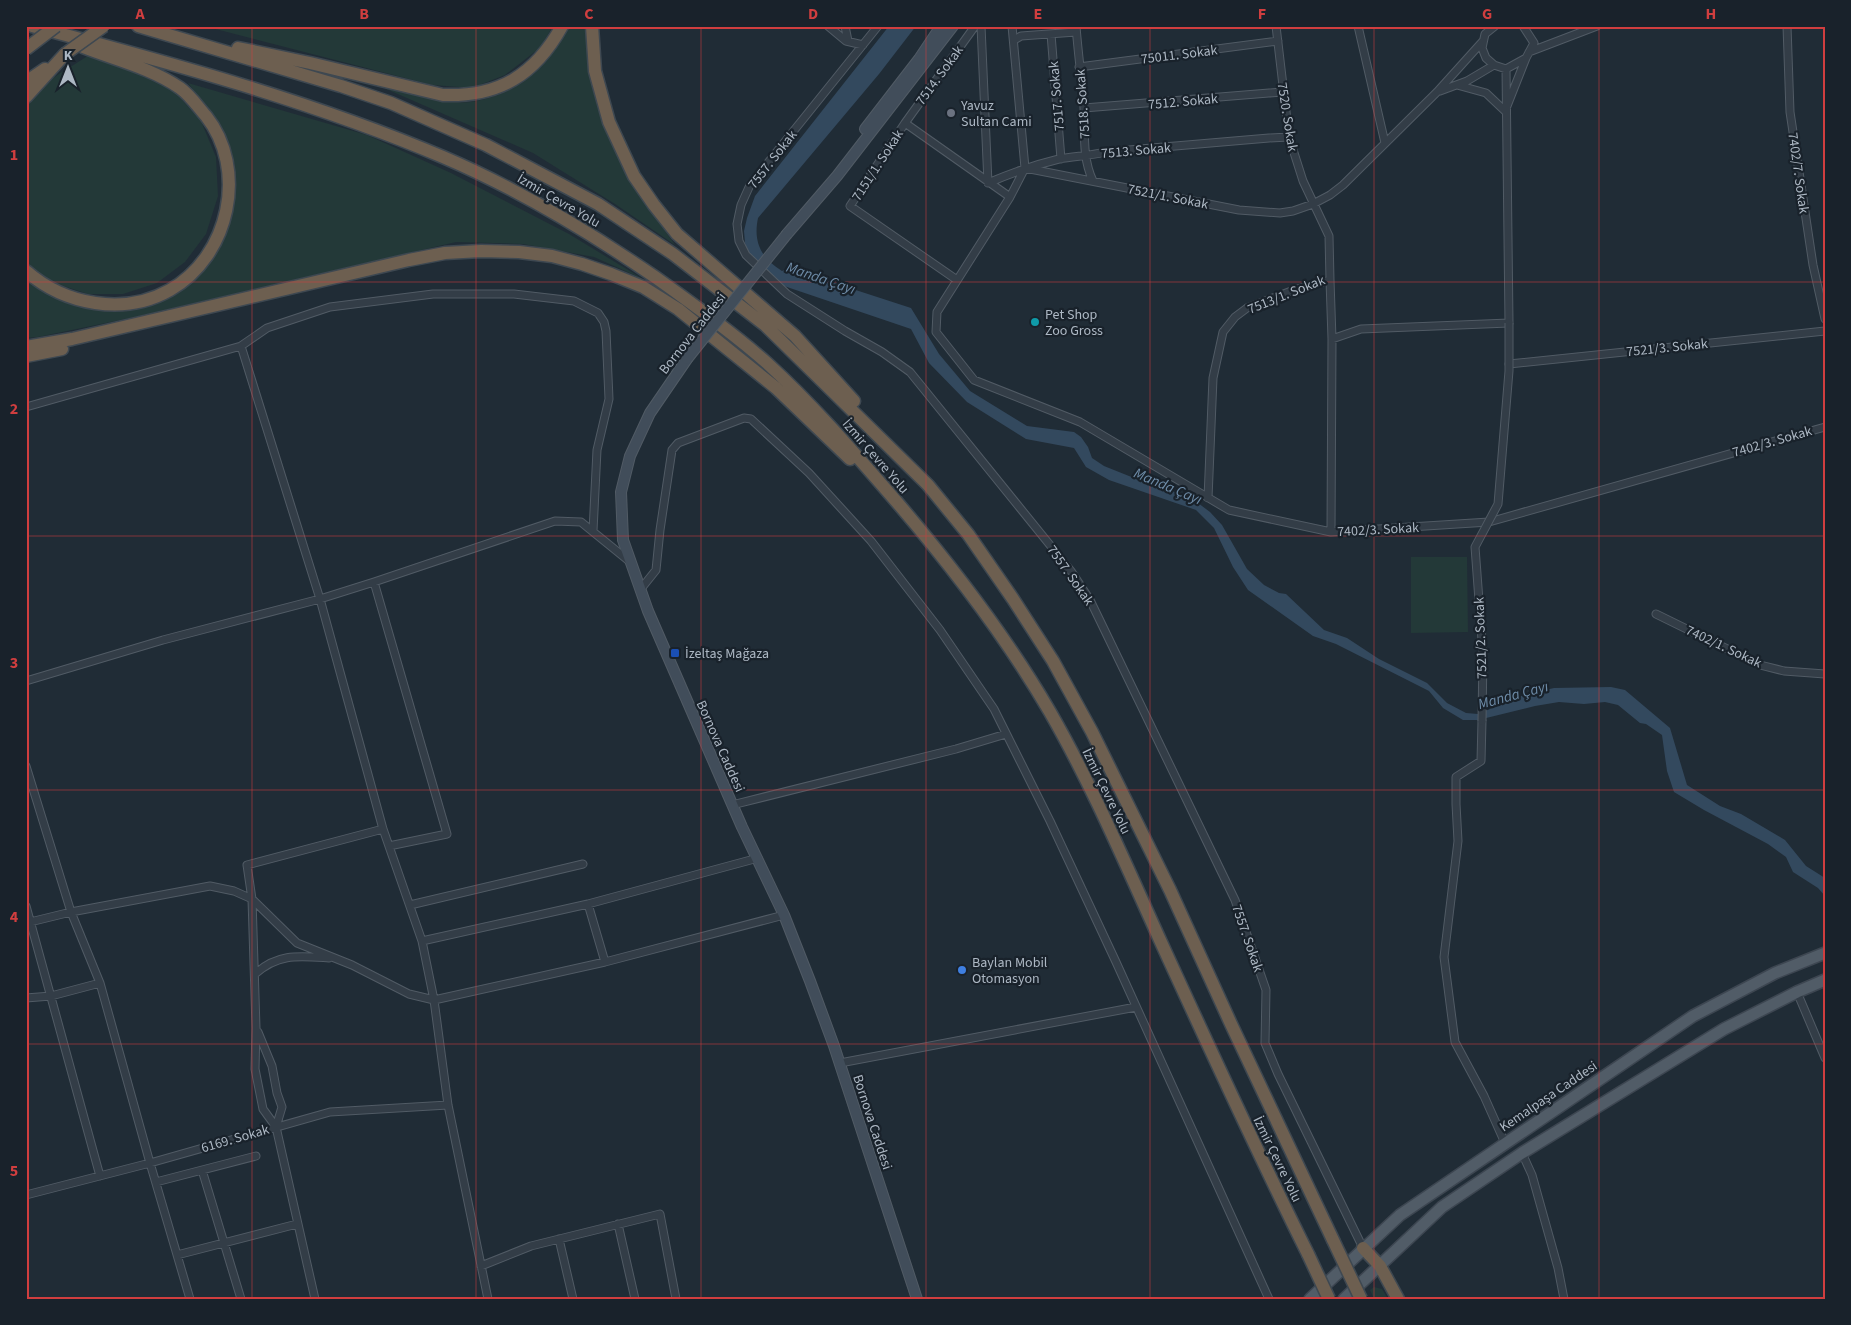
<svg xmlns="http://www.w3.org/2000/svg" width="1851" height="1325" font-family="'Source Sans 3',sans-serif">
  <style>
    .green { fill: #233938 }
    .water { fill: #33495e }
    .lines { fill: none; stroke-linecap: round; stroke-linejoin: round }
    .street-casing { stroke: #515b65; stroke-width: 9 }
    .secondary-casing { stroke: #515b65; stroke-width: 12 }
    .primary-casing { stroke: #3d4651; stroke-width: 14 }
    .highway-casing { stroke: #3e4851; stroke-width: 15 }
    .street { stroke: #333d47; stroke-width: 7 }
    .secondary { stroke: #414d5a; stroke-width: 10 }
    .primary { stroke: #515c67; stroke-width: 11 }
    .highway { stroke: #6d5f50; stroke-width: 12 }
    .street-bridge-casing { stroke: #515b65; stroke-width: 9; stroke-linecap: butt }
    .secondary-bridge-casing { stroke: #515b65; stroke-width: 12; stroke-linecap: butt }
    .highway-bridge-casing { stroke: #3e4851; stroke-width: 15; stroke-linecap: butt }
    .street-bridge { stroke: #333d47; stroke-width: 7 }
    .secondary-bridge { stroke: #414d5a; stroke-width: 10 }
    .highway-bridge { stroke: #6d5f50; stroke-width: 12 }
    .grid { fill: none; stroke: #d03e3f; stroke-width: 1; stroke-opacity: 0.55 }
    .worship-dot { fill: #6b7280; stroke: #19222b; stroke-width: 2 }
    .culture-dot { fill: #0f9aa8; stroke: #19222b; stroke-width: 2 }
    .transit-dot { fill: #1a4fb4; stroke: #19222b; stroke-width: 2 }
    .shop-dot { fill: #3f7fe0; stroke: #19222b; stroke-width: 2 }
    .labels { text-anchor: middle; stroke-width: 4.5; stroke-linejoin: round; paint-order: stroke }
    .street-label { font-size: 14px; fill: #adb8c4; stroke: #19222b }
    .poi-label { font-size: 14px; fill: #adb8c4; stroke: #19222b; text-anchor: start }
    .water-label { font-size: 15px; font-style: italic; fill: #6e8ca8; stroke: #19222b }
    .neatline { fill: none; stroke: #d03e3f; stroke-width: 2 }
    .grid-label { font-size: 16px; text-anchor: middle; font-weight: bold; fill: #d03e3f }
  </style>
  <rect width="100%" height="100%" fill="#202c36"/>
  <path class="green" d="M204 26H553L541 47 505 75 472 88 432 85Z
    M567 26H586C588 53 590 80 597 106 613 157 645 201 675 245L615 204 533 153 384 88C407 93 448 105 471 102 514 96 552 67 567 26Z
    M89 55 141 74 175 92 201 121 216 157 218 196 206 234 185 262 157 283 123 294H88L54 283 26 264V101C40 83 70 68 89 55Z
    M188 83 367 135 451 173 569 234 643 279 594 257 523 244 456 242 135 317 38 337 26 338V278L82 306 109 311 137 306 218 248 231 219 234 195 235 166 229 144 221 126Z
    M1411 557H1467L1468 632 1411 633Z
    M1374 1287 1382 1289 1388 1299H1374L1370 1290Z"/>
  <path class="water" d="M889 26H916L879 74 758 218C753 242 761 258 782 271L788 268 911 308 939 354 970 391 1027 426 1074 432 1081 437 1088 447 1092 458 1104 466 1154 486 1170 490 1194 500 1210 512 1222 525 1247 569 1264 585 1279 593 1286 594 1324 630 1347 638 1379 659 1427 683 1447 703 1466 713 1478 714 1524 695 1554 688 1611 687 1625 690 1670 728 1687 785 1720 806 1741 814 1785 840 1806 866 1825 878V896L1818 888 1793 872 1786 857 1768 844 1704 810 1674 792 1667 771 1662 735 1646 724 1640 723 1618 705 1605 702 1584 704 1559 702 1535 706 1478 720H1463L1443 708 1429 691 1336 644 1313 636 1248 590 1233 567 1214 528 1196 510 1109 480 1086 467 1074 448 1026 439 967 402 929 363 911 329 784 286 748 253 745 243 744 231 747 218 755 196Z"/>
  <g class="lines">
    <g class="street-casing">
      <path id="street" d="M828 26 846 41 863 45
        M845 26 848 41
        M878 26 750 185 741 205 737 224 739 241 746 255 787 294 845 331 882 352 910 372 1071 571 1090 600 1235 900 1266 990 1265 1043 1278 1074 1363 1248
        M981 26 988 183C1011 173 1034 165 1059 159 1074 156 1090 156 1105 152L1269 138 1289 137
        M1012 26 1025 168
        M1076 26C1078 53 1082 81 1084 108 1085 133 1082 158 1093 181
        M1358 26 1385 143
        M1495 26 1485 34 1482 48 1486 58 1494 65 1506 69 1526 58 1534 43 1523 26
        M1787 26 1790 112 1813 265 1825 319
        M1051 34 1061 159
        M1014 40 1021 36 1076 32
        M1483 41 1437 92 1343 185 1330 195 1313 204 1293 211 1280 213 1239 210 1025 168 1010 197 937 312 936 332 974 380 1080 422 1229 510 1331 532 1489 522 1825 427
        M1529 52 1597 26
        M1079 67 1278 41
        M1457 85 1486 93 1505 111
        M1440 91 1467 81 1494 65
        M1507 106 1526 58
        M1084 108 1282 92
        M905 123 975 26
        M957 280 850 206 905 123 1010 197
        M1330 280 1332 339 1331 532
        M1332 339 1361 329 1509 323 1506 69
        M241 346 320 599 383 829 422 941 434 1000 448 1105 488 1299
        M1509 364 1825 331
        M26 407 241 346 267 328 330 307 433 294H514L574 301 598 313 604 322 606 331 609 399 597 450 593 531
        M1208 498 1213 378 1223 332 1235 317 1247 308 1294 290 1330 280 1329 236 1303 181 1289 137 1276 26
        M374 582 447 834 389 846
        M640 590 656 570 660 530 672 450 678 443 744 418 751 419 809 473 871 541 940 630 994 709 1050 821 1116 962 1269 1299
        M1656 614 1760 665 1784 671 1825 674
        M26 681 163 640 320 599 374 582 555 521 581 522 629 561
        M1482 721 1481 761 1456 777V804L1458 841 1444 957 1455 1042 1484 1096 1505 1143
        M26 766 71 912 100 983 150 1163 190 1299
        M732 805 956 749 1006 734
        M588 904 605 962
        M410 905 583 864
        M26 906 100 1176
        M26 923 71 912 210 886 234 891 252 899 297 943 352 965 409 994 434 1000 605 962 784 915
        M422 941 588 904 758 858
        M255 974C278 953 299 956 329 958
        M1797 992 1825 1058
        M26 998 51 996 100 983
        M258 1032 272 1066 277 1093 282 1107 276 1127
        M840 1063 1136 1007
        M1522 1153 1532 1175 1558 1268 1564 1299
        M202 1170 241 1299
        M156 1182 256 1156
        M26 1195 150 1163 330 1112 448 1105
        M618 1224 635 1299
        M559 1239 573 1299
        M177 1255 297 1224
        M481 1266 531 1246 660 1214 676 1299
        M315 1299 276 1127 263 1109 255 1069 256 1028 252 899 247 865 383 829"/>
    </g>
    <g class="secondary-casing">
      <path id="secondary" d="M865 129 919 59 941 26
        M787 234 837 176 953 26
        M687 359 650 413 630 456 621 492 623 540 648 611 742 827 784 915 810 981 834 1046 917 1299"/>
    </g>
    <g class="primary-casing">
      <path id="primary" d="M1310 1299 1400 1215 1693 1016 1775 973 1825 953
        M1344 1299 1442 1207 1522 1153 1724 1029 1797 992 1825 980"/>
    </g>
    <g class="highway-casing">
      <path id="highway" d="M32 26C171 63 311 101 443 157 518 189 588 231 655 277 693 304 732 332 767 363 811 403 850 448 889 493 948 561 1004 633 1050 712 1092 785 1125 863 1160 940 1208 1045 1256 1150 1308 1254
        M138 26 341 86 391 103 486 145 598 204 673 254 765 325 928 485 968 534 1013 599 1053 661 1092 732 1170 890 1231 1024 1333 1240
        M592 26 595 71 609 122 634 176 654 205 677 234 795 336 854 401
        M238 48 310 63 443 95C499 97 535 75 562 26
        M26 82 45 69
        M26 97 65 54
        M26 271C65 305 124 316 170 290 230 256 248 169 206 116 198 107 190 95 180 88 151 68 116 60 83 47
        M26 347 72 339 409 260 445 253 481 251 519 252 552 256 582 264 611 274 643 287 678 309 776 388 850 459
        M26 356 62 349
        M1363 1248 1380 1266 1398 1299"/>
    </g>
    <use href="#street" class="street"/>
    <use href="#secondary" class="secondary"/>
    <use href="#primary" class="primary"/>
    <use href="#highway" class="highway"/>
    <g class="street-bridge-casing">
      <path id="street-bridge" d="M1482 721 1483 654 1475 547 1498 504 1509 371V323"/>
    </g>
    <g class="secondary-bridge-casing">
      <path id="secondary-bridge" d="M687 359 787 234"/>
    </g>
    <g class="highway-bridge-casing">
      <path id="highway-bridge" d="M26 49 56 26
        M65 54 104 26
        M1333 1240 1361 1299
        M1308 1254 1329 1299"/>
    </g>
    <use href="#street-bridge" class="street-bridge"/>
    <use href="#secondary-bridge" class="secondary-bridge"/>
    <use href="#highway-bridge" class="highway-bridge"/>
  </g>
  <path class="grid" d="M252 26V1299M476 26V1299M701 26V1299M926 26V1299M1150 26V1299M1374 26V1299M1599 26V1299M26 282H1825M26 536H1825M26 790H1825M26 1044H1825"/>
  <circle class="worship-dot" cx="951" cy="113" r="5"/>
  <circle class="culture-dot" cx="1035" cy="322" r="5"/>
  <rect class="transit-dot" x="670" y="648" width="10" height="10" rx="2.5"/>
  <circle class="shop-dot" cx="962" cy="970" r="5"/>
  <g class="labels">
    <g class="street-label">
      <text transform="translate(1179 54) rotate(-7)" y="5">75011. Sokak</text>
      <text transform="translate(939 75) rotate(-54)" y="5">7514. Sokak</text>
      <text transform="translate(1056 96) rotate(-95)" y="5">7517. Sokak</text>
      <text transform="translate(1183 101) rotate(-5)" y="5">7512. Sokak</text>
      <text transform="translate(1082 104) rotate(-94)" y="5">7518. Sokak</text>
      <text transform="translate(1288 117) rotate(81)" y="5">7520. Sokak</text>
      <text transform="translate(1136 150) rotate(-5)" y="5">7513. Sokak</text>
      <text transform="translate(772 159) rotate(-52)" y="5">7557. Sokak</text>
      <text transform="translate(877 165) rotate(-57)" y="5">7151/1. Sokak</text>
      <text transform="translate(1799 173) rotate(82)" y="5">7402/7. Sokak</text>
      <text transform="translate(1168 196) rotate(11)" y="5">7521/1. Sokak</text>
      <text transform="translate(559 200) rotate(30)" y="5">İzmir Çevre Yolu</text>
      <text transform="translate(1286 294) rotate(-22)" y="5">7513/1. Sokak</text>
      <text transform="translate(692 333) rotate(-52)" y="5">Bornova Caddesi</text>
      <text transform="translate(1667 347) rotate(-6)" y="5">7521/3. Sokak</text>
      <text transform="translate(1772 441) rotate(-16)" y="5">7402/3. Sokak</text>
      <text transform="translate(876 456) rotate(49)" y="5">İzmir Çevre Yolu</text>
      <text transform="translate(1378 529) rotate(-3)" y="5">7402/3. Sokak</text>
      <text transform="translate(1071 575) rotate(55)" y="5">7557. Sokak</text>
      <text transform="translate(1480 638) rotate(-92)" y="5">7521/2. Sokak</text>
      <text transform="translate(1724 646) rotate(25)" y="5">7402/1. Sokak</text>
      <text transform="translate(721 746) rotate(66)" y="5">Bornova Caddesi</text>
      <text transform="translate(1107 791) rotate(64)" y="5">İzmir Çevre Yolu</text>
      <text transform="translate(1248 938) rotate(71)" y="5">7557. Sokak</text>
      <text transform="translate(1548 1096) rotate(-34)" y="5">Kemalpaşa Caddesi</text>
      <text transform="translate(873 1122) rotate(72)" y="5">Bornova Caddesi</text>
      <text transform="translate(235 1138) rotate(-16)" y="5">6169. Sokak</text>
      <text transform="translate(1278 1159) rotate(64)" y="5">İzmir Çevre Yolu</text>
    </g>
    <g class="poi-label">
      <text x="961" y="110">Yavuz<tspan x="961" dy="16">Sultan Cami</tspan></text>
      <text x="1045" y="319">Pet Shop<tspan x="1045" dy="16">Zoo Gross</tspan></text>
      <text x="685" y="658">İzeltaş Mağaza</text>
      <text x="972" y="967">Baylan Mobil<tspan x="972" dy="16">Otomasyon</tspan></text>
    </g>
    <g class="water-label">
      <text transform="translate(821 278) rotate(19)" y="5">Manda Çayı</text>
      <text transform="translate(1168 486) rotate(23)" y="5">Manda Çayı</text>
      <text transform="translate(1513 695) rotate(-15)" y="5">Manda Çayı</text>
    </g>
  </g>
  <rect width="1851" height="1325" fill="none" stroke="#19222b" stroke-width="55"/>
  <g transform="translate(68 68)" stroke="#19222b" stroke-width="4" paint-order="stroke">
  <path d="M0-4L9 19L0 12L-9 19Z" fill="#adb8c4"/>
  <text y="-8" font-size="14" font-weight="bold" text-anchor="middle" fill="#adb8c4">K</text>
  </g>
  <rect x="28" y="28" width="1796" height="1270" class="neatline"/>
  <g class="grid-label">
    <text x="140" y="19">A</text>
    <text x="364" y="19">B</text>
    <text x="589" y="19">C</text>
    <text x="813" y="19">D</text>
    <text x="1038" y="19">E</text>
    <text x="1262" y="19">F</text>
    <text x="1487" y="19">G</text>
    <text x="1711" y="19">H</text>
    <text x="14" y="160">1</text>
    <text x="14" y="414">2</text>
    <text x="14" y="668">3</text>
    <text x="14" y="922">4</text>
    <text x="14" y="1176">5</text>
  </g>
</svg>
